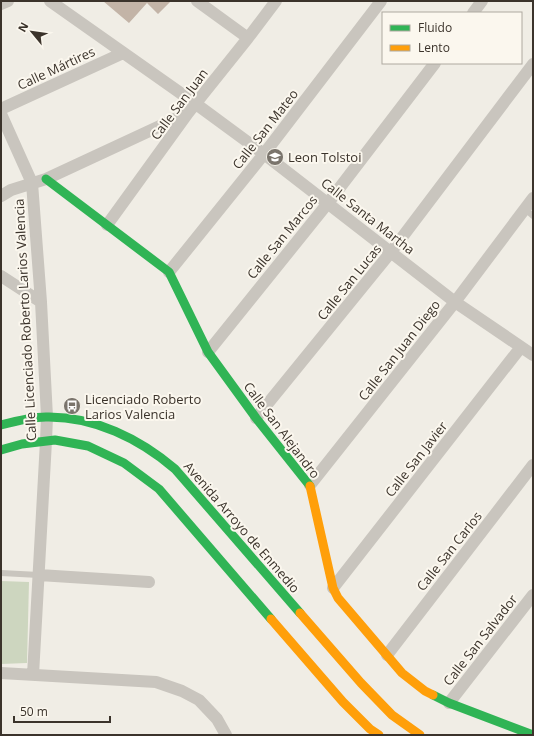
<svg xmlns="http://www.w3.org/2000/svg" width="534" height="736" font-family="'Open Sans',sans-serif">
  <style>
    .green { fill: #cdd6bf }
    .building { fill: #c3b4a7 }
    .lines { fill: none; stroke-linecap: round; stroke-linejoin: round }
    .lane { stroke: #c9c5be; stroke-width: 6 }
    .street { stroke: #c9c5be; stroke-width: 12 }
    .fast { stroke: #30b455; stroke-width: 9 }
    .slow { stroke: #ff9f0a; stroke-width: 9 }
    .labels { text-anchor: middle; stroke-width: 4; stroke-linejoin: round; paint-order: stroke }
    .street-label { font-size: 13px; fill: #3b332b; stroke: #fbf7ee }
    .poi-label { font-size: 13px; fill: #3b332b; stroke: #fbf7ee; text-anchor: start }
  </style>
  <rect width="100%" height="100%" fill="#f0ede5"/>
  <path class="green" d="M1 581 29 582 27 663 1 664Z"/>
  <path class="building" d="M103 1H171L158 14 147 3 129 23Z"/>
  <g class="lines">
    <path class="lane" d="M525 209 533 216
      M1 573 39 575"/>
    <path class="street" d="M50 1 196 104 264 154 455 302 533 355
      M197 1 248 38
      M1 4 8 1
      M473 13 482 1
      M1 109 123 53
      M1 114 32 183 41 302 47 417 46 441 33 675
      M1 196 11 190 46 179 188 113
      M107 225 188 113 248 38 276 1
      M169 272 264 154 381 1
      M1 276 41 302
      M208 352 328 203 435 63
      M256 418 391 252 533 64
      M310 485 455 302 533 198
      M39 575 149 582
      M333 588 521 347
      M387 655 533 465
      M1 673 156 682 182 691 199 700 217 719 226 735
      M449 703 533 595"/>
    <path class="fast" d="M46 179 169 272 208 352 256 418 310 486
      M1 425C16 421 31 417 46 417 94 416 140 439 175 469L300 613
      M1 450 22 444 55 440 88 446 124 463 159 489 271 619
      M433 695 449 703 533 735"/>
    <path class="slow" d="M310 486 333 588 338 598 402 673 425 691 433 695
      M300 613 361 683 392 715 420 735
      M271 619 343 702 370 729 379 735"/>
  </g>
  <defs>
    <g id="school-disc" transform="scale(0.9)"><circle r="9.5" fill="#7a746c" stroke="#fbf7ee"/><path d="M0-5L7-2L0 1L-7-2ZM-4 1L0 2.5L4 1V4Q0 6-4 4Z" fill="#fff"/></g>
    <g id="bus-disc" transform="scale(0.9)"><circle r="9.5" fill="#7a746c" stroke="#fbf7ee"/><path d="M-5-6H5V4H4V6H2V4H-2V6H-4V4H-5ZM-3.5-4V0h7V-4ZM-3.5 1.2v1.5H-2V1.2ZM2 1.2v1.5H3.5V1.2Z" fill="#fff"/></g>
  </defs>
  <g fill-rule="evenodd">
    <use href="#school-disc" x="275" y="157"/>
    <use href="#bus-disc" x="72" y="406"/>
  </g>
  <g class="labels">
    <g class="street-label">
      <text transform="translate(56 68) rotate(-25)" y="5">Calle Mártires</text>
      <text transform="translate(179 104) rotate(-53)" y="5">Calle San Juan</text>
      <text transform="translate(265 129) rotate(-52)" y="5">Calle San Mateo</text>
      <text transform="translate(368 216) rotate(38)" y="5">Calle Santa Martha</text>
      <text transform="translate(282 237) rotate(-51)" y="5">Calle San Marcos</text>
      <text transform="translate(349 282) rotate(-51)" y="5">Calle San Lucas</text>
      <text transform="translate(25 320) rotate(-93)" y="5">Calle Licenciado Roberto Larios Valencia</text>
      <text transform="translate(399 350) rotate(-52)" y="5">Calle San Juan Diego</text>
      <text transform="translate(282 430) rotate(53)" y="5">Calle San Alejandro</text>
      <text transform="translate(416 459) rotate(-52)" y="5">Calle San Javier</text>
      <text transform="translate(242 527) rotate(49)" y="5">Avenida Arroyo de Enmedio</text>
      <text transform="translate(449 551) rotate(-52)" y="5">Calle San Carlos</text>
      <text transform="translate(480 640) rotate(-52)" y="5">Calle San Salvador</text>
    </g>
    <g class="poi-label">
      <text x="288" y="162">Leon Tolstoi</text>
      <text x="85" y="404">Licenciado Roberto<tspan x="85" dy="15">Larios Valencia</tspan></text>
    </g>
  </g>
  <rect width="534" height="736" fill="none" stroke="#3b332b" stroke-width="4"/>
  <rect x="382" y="12" width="140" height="52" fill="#fbf7ee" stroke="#aea9a0"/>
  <rect x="390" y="25" width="20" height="6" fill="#30b455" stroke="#aea9a0"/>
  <text x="418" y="32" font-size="12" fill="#3b332b">Fluido</text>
  <rect x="390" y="45" width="20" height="6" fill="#ff9f0a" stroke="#aea9a0"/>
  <text x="418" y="52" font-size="12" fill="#3b332b">Lento</text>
  <g transform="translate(32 32) rotate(299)" stroke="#fbf7ee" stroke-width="3" paint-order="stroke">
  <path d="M0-3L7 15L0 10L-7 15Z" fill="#3b332b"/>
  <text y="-6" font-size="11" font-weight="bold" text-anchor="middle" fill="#3b332b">N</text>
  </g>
  <path d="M14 716v6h96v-6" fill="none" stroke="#3b332b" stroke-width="2"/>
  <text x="20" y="716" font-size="12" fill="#3b332b" stroke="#fbf7ee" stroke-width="3" paint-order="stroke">50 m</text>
</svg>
